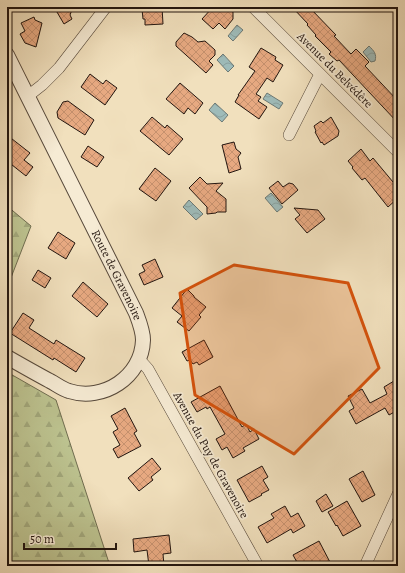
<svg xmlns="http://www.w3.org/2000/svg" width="405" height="573" font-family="Alegreya,serif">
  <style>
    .forest { fill: url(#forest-firs); stroke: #6f6c4f }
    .water { fill: url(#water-waves); stroke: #6c7975 }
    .building { fill: url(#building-cross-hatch); stroke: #22150f }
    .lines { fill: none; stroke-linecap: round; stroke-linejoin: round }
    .minor-casing { stroke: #56483a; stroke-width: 12 }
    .tertiary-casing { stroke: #56483a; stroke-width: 16 }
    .minor { stroke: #f6ebd4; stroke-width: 11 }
    .tertiary { stroke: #f6ebd4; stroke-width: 14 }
    .marked { fill: #d4520c; fill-opacity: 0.2; stroke: #d4520c; stroke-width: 3; stroke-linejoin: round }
    .labels { text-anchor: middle; stroke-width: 3.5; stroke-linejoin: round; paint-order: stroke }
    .street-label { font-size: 12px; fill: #22150f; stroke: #f6ebd4 }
  </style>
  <defs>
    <pattern id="forest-firs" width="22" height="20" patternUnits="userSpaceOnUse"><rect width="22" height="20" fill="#bcc28f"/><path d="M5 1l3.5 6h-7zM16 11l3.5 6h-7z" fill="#a1a67a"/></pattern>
    <pattern id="water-waves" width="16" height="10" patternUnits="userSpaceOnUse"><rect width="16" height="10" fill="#9ebbb9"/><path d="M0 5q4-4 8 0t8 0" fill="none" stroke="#88a09e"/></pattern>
    <pattern id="building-cross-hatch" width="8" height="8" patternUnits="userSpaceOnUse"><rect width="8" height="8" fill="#e7a981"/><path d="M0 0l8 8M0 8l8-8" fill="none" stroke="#c6916e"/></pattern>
  </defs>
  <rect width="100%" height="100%" fill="#f1e0bd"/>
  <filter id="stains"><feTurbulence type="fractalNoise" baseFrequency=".005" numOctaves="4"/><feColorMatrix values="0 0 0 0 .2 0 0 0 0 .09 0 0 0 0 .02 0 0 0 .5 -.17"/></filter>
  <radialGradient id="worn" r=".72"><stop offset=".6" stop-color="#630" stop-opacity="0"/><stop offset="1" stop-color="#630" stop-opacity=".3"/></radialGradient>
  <path class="forest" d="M7 206 31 226 7 288Z
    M7 372 56 400 110 566H7Z"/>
  <path class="water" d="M237 25 243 30 233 41 228 36Z
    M369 46C374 51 377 54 375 61L371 62 363 52Z
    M223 54 234 66 228 72 217 60Z
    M267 93 283 103 279 109 263 99Z
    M215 103 228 115 222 122 209 110Z
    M271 193 283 207 277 212 265 198Z
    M189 200 203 214 196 220 183 207Z"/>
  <path class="building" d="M54 7H73L70 15 72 19 64 24Z
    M143 7H162L163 24 145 25V19H143L142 9 144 8Z
    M213 7H231V11L233 12V19L225 29 219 23 213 29 202 19Z
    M292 7H309L336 35 334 36 351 54 356 49 369 62 365 66 398 101V123L339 60 337 61 329 54 331 52 315 36 316 35 307 25 308 24Z
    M34 17 35 20 42 23 36 47 25 43 20 34 25 31 21 23Z
    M184 33 192 37 198 42 205 41 215 50V55L209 61 213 65 206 73 176 46V42Z
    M261 48 276 57 275 60 283 65 273 82 267 78 256 94 261 97 258 101 267 107 259 119 235 102 239 95H238L255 71 249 67Z
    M90 74 103 84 106 80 117 88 105 105 81 87Z
    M180 83 203 103 195 114 188 108 184 114 166 99Z
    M68 101 94 120 85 135 58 118 57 112 63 102Z
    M152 117 165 128 167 125 183 139 169 155 140 131Z
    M331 117 339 131 338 136 324 145 322 142 321 143 315 132 316 131 314 126 321 121 323 123Z
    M7 135 30 153 24 160 33 167 26 176 7 161Z
    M234 142 236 149 241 153 238 157 241 169 229 173 222 145Z
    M88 146 104 157 97 167 81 157Z
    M361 149 370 161 373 158 393 182 398 179V198L388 207 365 178 362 180 352 168 353 167 348 161Z
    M155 168 171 181 156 201 139 189Z
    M200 177 207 184 223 183 216 191 226 199V212H217L216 213 207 214V207L189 188Z
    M278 181 283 187 289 183 293 184 298 190 282 204 269 188Z
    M294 208 318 210 325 219 307 233 295 219 300 215Z
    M58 232 75 243 66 259 48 248Z
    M155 259 163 277 144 285 139 274 145 271 142 265Z
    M38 270 51 278 45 288 32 280Z
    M83 282 108 304 97 317 72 296Z
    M187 289 194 296V297L206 307 199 315 201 317 189 331 177 322 182 316 172 308Z
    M23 313 34 320 29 328 54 344 56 340 85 358 76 372 54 358 53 360 10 333Z
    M204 340 213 357 199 365 197 362 193 364 190 360 187 361 182 352Z
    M394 381 398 388V410L389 415 385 408 356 424 349 411 354 408 348 396 362 389 370 403 387 394 384 387Z
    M220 386 242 427 246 424 250 432 254 429 259 439 243 448 245 451 233 458 227 447 222 450 216 439 225 434 210 407 207 409 206 407 197 412 191 402Z
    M125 408 137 431 134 433 141 446 118 458 113 449 120 445 113 432 118 429 111 416Z
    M152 458 161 469 151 477 153 480 139 491 128 478Z
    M262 466 268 477 263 480 269 490 261 494 262 495 249 502 237 480Z
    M363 471 375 495 362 502 349 479Z
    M326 494 333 506 322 512 316 501Z
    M347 501 361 526 343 536 337 525 336 526 328 512Z
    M285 506 291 517 298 513 305 526 293 533 291 529 267 543 258 527 274 518 271 514Z
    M169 535 171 553 163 554 164 566H149L147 550 134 552 133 539Z
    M319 541 332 566H299L293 555Z"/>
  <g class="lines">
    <g class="minor-casing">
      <path id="minor" d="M253 7 398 152
        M28 96 42 85 59 68 106 7
        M289 135 320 74
        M139 359 148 369 258 566
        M365 566 398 494"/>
    </g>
    <g class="tertiary-casing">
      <g id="tertiary">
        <path id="s1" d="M7 55 136 313C139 321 143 331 143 340 142 377 103 402 69 391 62 389 56 384 50 381 35 373 21 365 7 357"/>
      </g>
    </g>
    <use href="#minor" class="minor"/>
    <use href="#tertiary" class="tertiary"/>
  </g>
  <path class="marked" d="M234 265 348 283 379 368 294 454 195 395 180 293Z"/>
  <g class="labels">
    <g class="street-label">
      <text transform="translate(335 70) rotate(45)" y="4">Avenue du Belvédère</text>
      <text dy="4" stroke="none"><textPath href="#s1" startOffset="246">Route de Gravenoire</textPath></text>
      <text transform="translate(211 455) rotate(61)" y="4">Avenue du Puy de Gravenoire</text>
    </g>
  </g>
  <rect width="405" height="573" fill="none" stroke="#f1e0bd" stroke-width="24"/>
  <rect x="8" y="8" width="389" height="557" fill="none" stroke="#22150f" stroke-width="2"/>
  <rect x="12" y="12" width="381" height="549" fill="none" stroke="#22150f"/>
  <path d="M24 543v6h92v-6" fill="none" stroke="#22150f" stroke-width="2"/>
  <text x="30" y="543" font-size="12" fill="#22150f" stroke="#f6ebd4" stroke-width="3" paint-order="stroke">50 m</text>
  <rect width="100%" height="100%" filter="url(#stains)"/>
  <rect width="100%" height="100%" fill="url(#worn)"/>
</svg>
